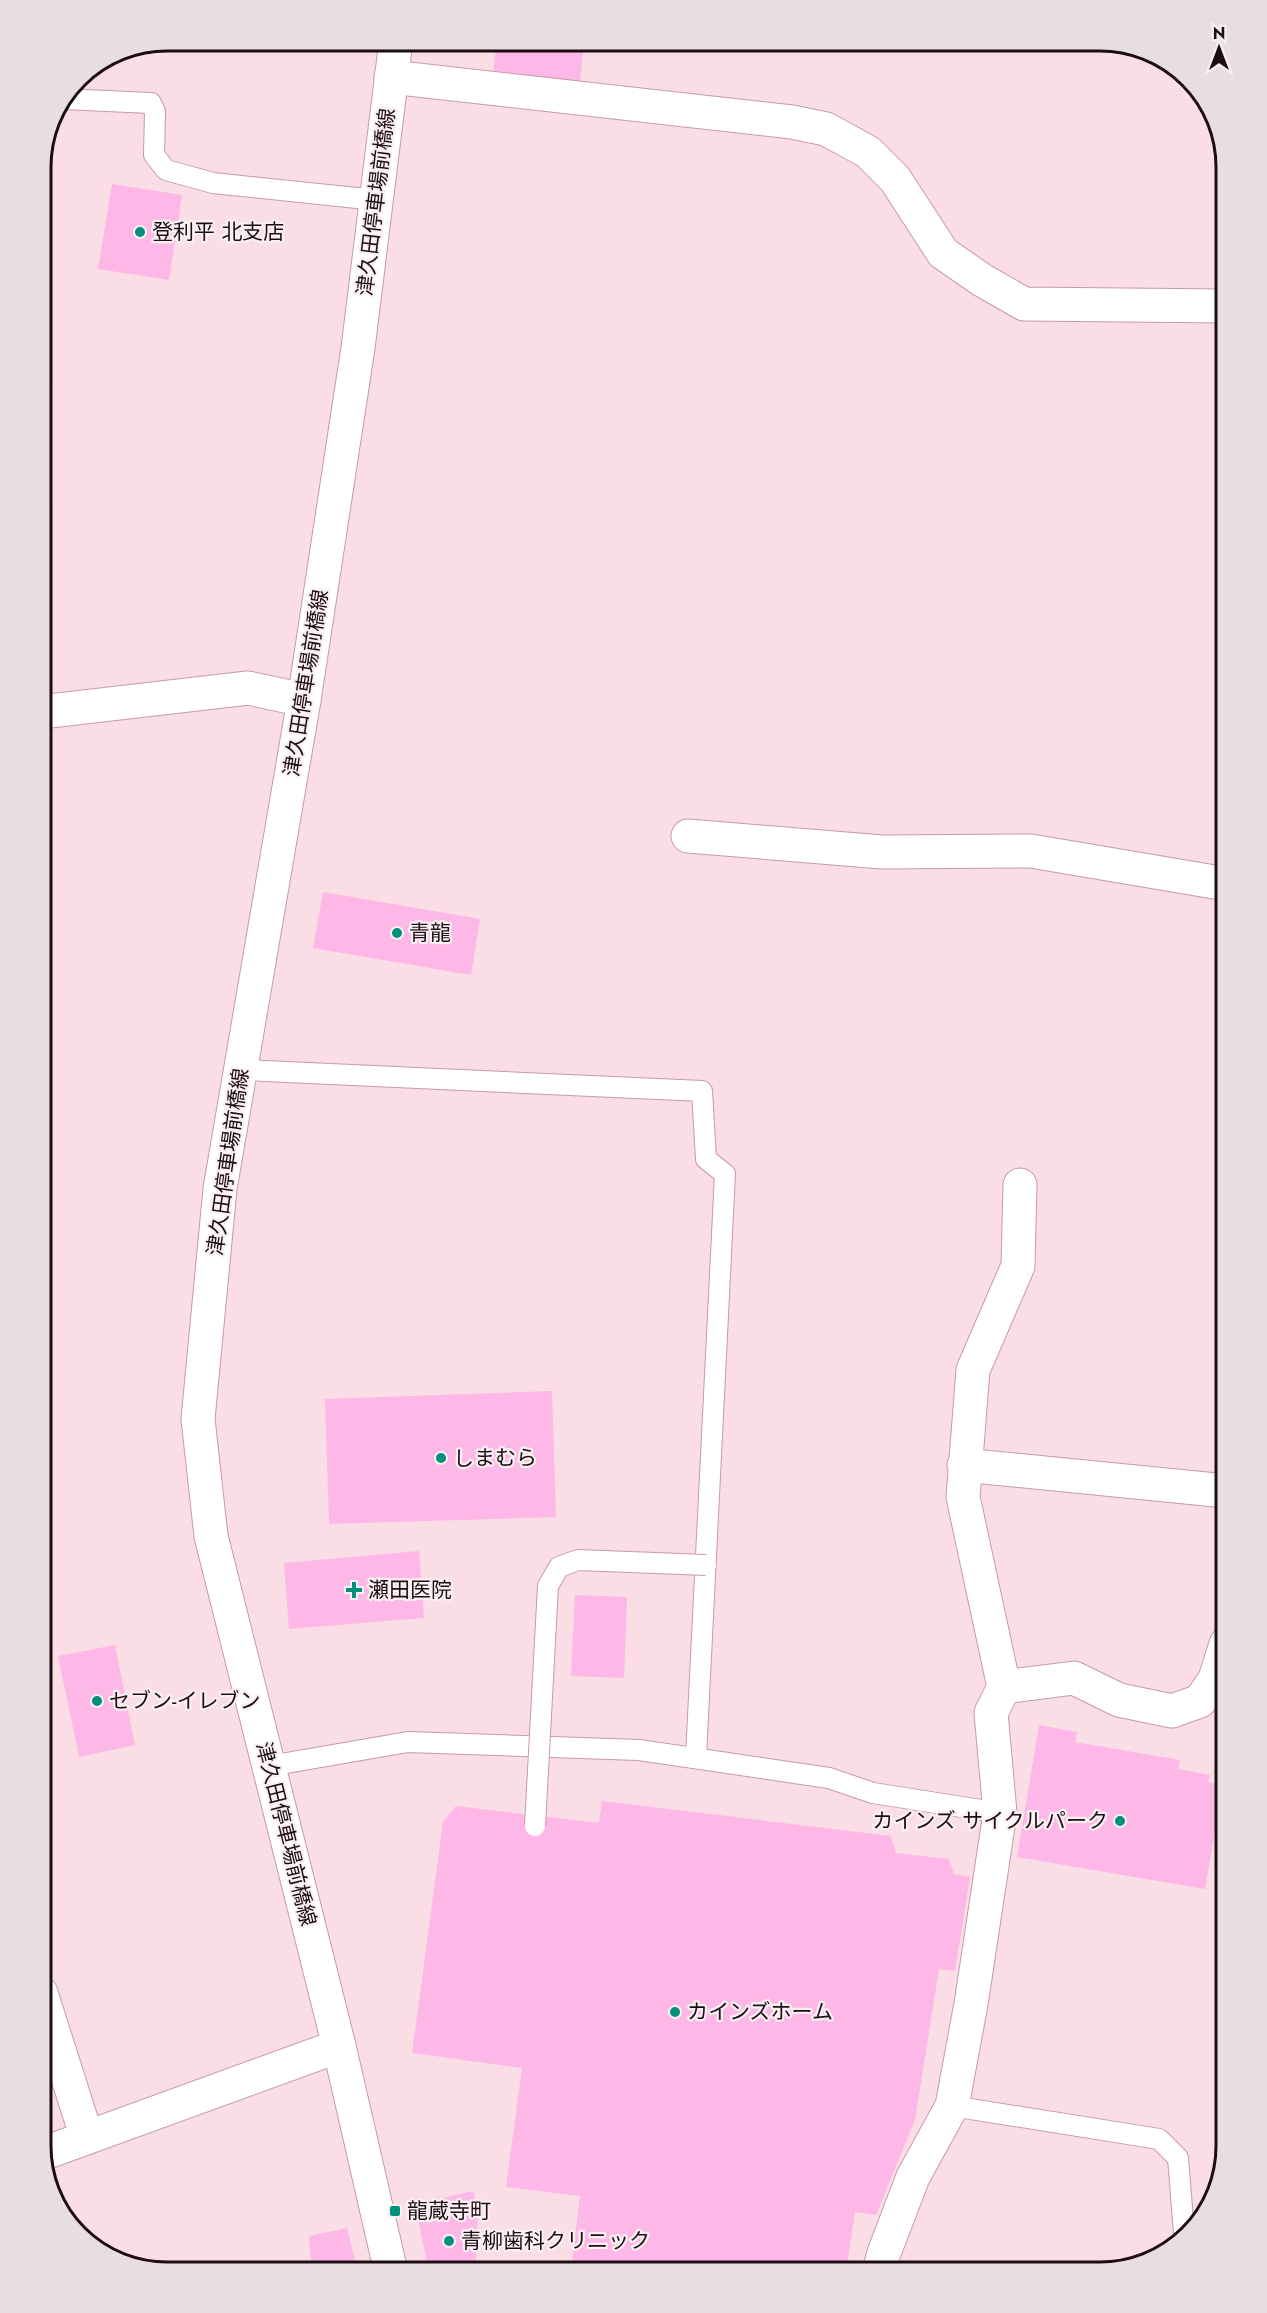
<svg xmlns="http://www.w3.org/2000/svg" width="1267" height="2313" font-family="Jost,'Noto Sans JP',sans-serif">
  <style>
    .building { fill: #fdb8e7 }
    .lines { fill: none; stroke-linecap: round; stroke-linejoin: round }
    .service-casing { stroke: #c89aa8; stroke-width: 22 }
    .minor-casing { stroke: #c89aa8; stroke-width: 35 }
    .secondary-casing { stroke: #c89aa8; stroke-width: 35 }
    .service { stroke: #fff; stroke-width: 20 }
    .minor { stroke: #fff; stroke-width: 33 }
    .secondary { stroke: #fff; stroke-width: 33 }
    .service-bridge-casing { stroke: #c89aa8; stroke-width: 22; stroke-linecap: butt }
    .service-bridge { stroke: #fff; stroke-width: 20 }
    .poi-dot { fill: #00917d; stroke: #faf0f3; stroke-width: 2 }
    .labels { text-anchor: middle; stroke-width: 4.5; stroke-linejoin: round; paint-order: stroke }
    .street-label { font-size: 21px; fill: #1d0d13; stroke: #faf0f3 }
    .poi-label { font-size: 21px; fill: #1d0d13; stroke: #faf0f3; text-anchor: start }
    .rim { fill: none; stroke: #1d0d13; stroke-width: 3 }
  </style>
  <rect width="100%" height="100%" fill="#fadde5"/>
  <path class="building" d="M497 41H584L580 82 493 74Z
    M112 184 182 195 169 280 98 269Z
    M323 892 480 919 471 975 313 948Z
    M552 1391 556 1517 329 1524 325 1399Z
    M419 1551 424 1618 289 1629 284 1563Z
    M575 1595 627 1597 624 1678 571 1676Z
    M115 1645 135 1745 79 1757 58 1656Z
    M1039 1725 1077 1732 1075 1742 1180 1760 1178 1769 1210 1775 1208 1782 1223 1785 1205 1889 1017 1857Z
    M602 1801 891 1836 896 1853 949 1859 954 1874 970 1877 955 1971 939 1969 915 2120 876 2215 855 2212 846 2272H591L571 2270 580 2196 506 2187 522 2068 412 2053 443 1822 456 1806 599 1823Z
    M473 2191 478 2211 475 2271 429 2272 415 2204Z
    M347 2228 358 2272H312L309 2236Z"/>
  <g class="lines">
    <g class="service-casing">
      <path id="service" d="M63 99 151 103 155 112 154 155 166 170 213 183 376 200
        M241 1070 702 1091 706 1159 725 1174 696 1757
        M269 1766 408 1742 639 1750 829 1778 873 1793 1000 1813
        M952 2106 1159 2139 1178 2158 1184 2233"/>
    </g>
    <g class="minor-casing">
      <path id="minor" d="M391 77 792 122 826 129 868 152 895 179 943 253 982 280 1024 304 1226 306
        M41 712 248 688 304 700
        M688 836 882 852 1031 851 1226 884
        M964 1465 1226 1491
        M1004 1687 1074 1678 1119 1700 1172 1711 1200 1701 1215 1679 1226 1644
        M41 1993 87 2138
        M42 2154 339 2046
        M879 2272 884 2253 913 2177 952 2106 971 2004 1000 1813 991 1713 1004 1687 963 1497 973 1370 1018 1266 1020 1185"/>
    </g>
    <g class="secondary-casing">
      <path id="secondary" d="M391 2272 339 2046 211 1536 198 1419 220 1189 304 700 358 348 396 41"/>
    </g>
    <use href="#service" class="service"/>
    <use href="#minor" class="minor"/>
    <use href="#secondary" class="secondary"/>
    <g class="service-bridge-casing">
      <path id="service-bridge" d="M535 1826 548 1586 559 1567 578 1560 706 1565"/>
    </g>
    <use href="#service-bridge" class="service-bridge"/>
  </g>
  <g class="poi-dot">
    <circle cx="140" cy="232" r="6"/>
    <circle cx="397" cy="933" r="6"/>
    <circle cx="441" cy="1458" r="6"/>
    <path d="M351 1581h6v6h6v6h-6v6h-6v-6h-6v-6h6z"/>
    <circle cx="97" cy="1701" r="6"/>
    <circle cx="1120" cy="1821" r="6"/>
    <circle cx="675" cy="2012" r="6"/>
    <rect x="389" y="2205" width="12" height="12" rx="3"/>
    <circle cx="449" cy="2241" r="6"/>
  </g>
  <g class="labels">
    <g class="street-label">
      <text transform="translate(376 202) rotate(-83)" y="7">津久田停車場前橋線</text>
      <text transform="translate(306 683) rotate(-81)" y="7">津久田停車場前橋線</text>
      <text transform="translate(228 1162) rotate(-82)" y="7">津久田停車場前橋線</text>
      <text transform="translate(286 1834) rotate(76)" y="7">津久田停車場前橋線</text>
    </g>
    <g class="poi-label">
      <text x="152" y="239">登利平 北支店</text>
      <text x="409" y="940">青龍</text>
      <text x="453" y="1465">しまむら</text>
      <text x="368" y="1597">瀬田医院</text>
      <text x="109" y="1708">セブン-イレブン</text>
      <text x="1108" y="1828" text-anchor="end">カインズ サイクルパーク</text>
      <text x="687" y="2019">カインズホーム</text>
      <text x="407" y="2218">龍蔵寺町</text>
      <text x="461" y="2248">青柳歯科クリニック</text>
    </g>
  </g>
  <path d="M0 0H1267V2313H0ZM167 51H1100A116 116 0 0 1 1216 167V2146A116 116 0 0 1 1100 2262H167A116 116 0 0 1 51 2146V167A116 116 0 0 1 167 51Z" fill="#e8dee1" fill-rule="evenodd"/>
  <path class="rim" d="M167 51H1100A116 116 0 0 1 1216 167V2146A116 116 0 0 1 1100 2262H167A116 116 0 0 1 51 2146V167A116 116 0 0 1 167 51Z"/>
  <g transform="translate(1219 48)" stroke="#faf0f3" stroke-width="4.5" paint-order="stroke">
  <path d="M0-4.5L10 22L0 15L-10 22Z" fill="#1d0d13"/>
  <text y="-9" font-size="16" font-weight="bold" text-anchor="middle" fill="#1d0d13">N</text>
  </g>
</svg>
